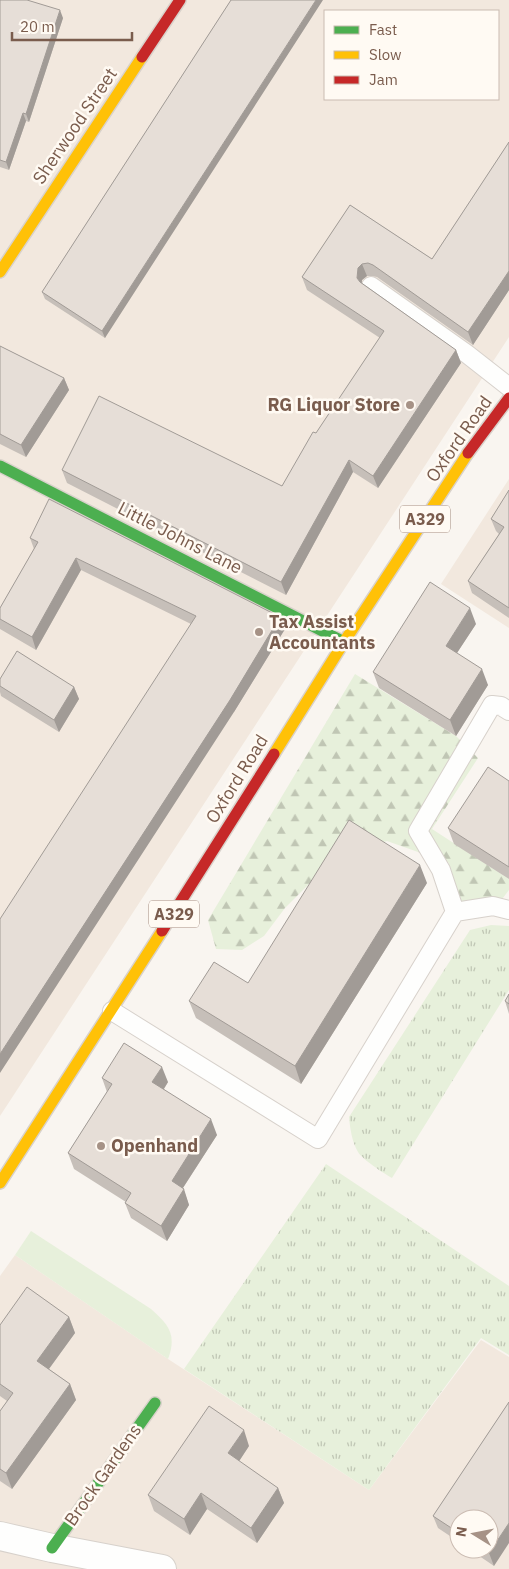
<svg xmlns="http://www.w3.org/2000/svg" width="509" height="1569" font-family="'IBM Plex Sans',sans-serif">
  <style>
    .residential { fill: #f2e8de; fill-rule: evenodd }
    .grass { fill: url(#grass-tufts) }
    .forest { fill: url(#forest-firs) }
    .green { fill: #e7f0db }
    .lines { fill: none; stroke-linecap: round; stroke-linejoin: round }
    .lane-casing { stroke: #d7d1cb; stroke-width: 20 }
    .street-casing { stroke: #d7d1cb; stroke-width: 30 }
    .fast-casing { stroke: #d9d2cb; stroke-width: 14 }
    .slow-casing { stroke: #d9d2cb; stroke-width: 14 }
    .jam-casing { stroke: #d9d2cb; stroke-width: 14 }
    .lane { stroke: #fefefd; stroke-width: 18 }
    .street { stroke: #fefefd; stroke-width: 28 }
    .fast { stroke: #4caf50; stroke-width: 11 }
    .slow { stroke: #ffc107; stroke-width: 11 }
    .jam { stroke: #c62828; stroke-width: 11 }
    .wall { fill: #c6bfb9 }
    .shaded-wall { fill: #a19b96 }
    .building { fill: #e6ded7; stroke: #a19b96 }
    .poi-dot { fill: #a69286; stroke: #fffaf3; stroke-width: 2 }
    .labels { text-anchor: middle; stroke-width: 5; stroke-linejoin: round; paint-order: stroke }
    .shield { fill: #fffaf3; stroke: #a28b7f; stroke-width: 1 }
    .shield-label { font-size: 16px; font-weight: bold; fill: #7a5c4d }
    .street-label { font-size: 18px; fill: #7a5c4d; stroke: #fffaf3 }
    .poi-label { font-size: 18px; font-weight: bold; fill: #7a5c4d; stroke: #fffaf3; text-anchor: start }
  </style>
  <defs>
    <pattern id="grass-tufts" width="24" height="20" patternUnits="userSpaceOnUse" patternTransform="scale(1.25)"><rect width="24" height="20" fill="#e7f0db"/><path d="M3 7l-1-3M5 7V3M7 7l1-3M15 17l-1-3M17 17v-4M19 17l1-3" fill="none" stroke="#c0c6b4"/></pattern>
    <pattern id="forest-firs" width="22" height="20" patternUnits="userSpaceOnUse" patternTransform="scale(1.25)"><rect width="22" height="20" fill="#e7f0db"/><path d="M5 1l3.5 6h-7zM16 11l3.5 6h-7z" fill="#c0c6b4"/></pattern>
  </defs>
  <rect width="100%" height="100%" fill="#f9f5f0"/>
  <path class="residential" d="M0 0H509V337L0 1116ZM325 11H498V99H325Z
    M509 479V628L441 584Z
    M15 1255 168 1359 369 1490 481 1340 509 1357V1569H0V1276ZM459 1519H489V1549H459Z"/>
  <path class="grass" d="M491 925 509 926V990L392 1178C383 1173 362 1159 358 1152 352 1142 350 1128 349 1117L470 930Z
    M326 1164 509 1286V1355L481 1338 369 1490 184 1369Z"/>
  <path class="forest" d="M355 674 456 736 478 758 432 829 509 879V890L490 915 445 908 449 863 387 841 370 847 355 838 285 908 264 936 242 950 216 949 208 920Z"/>
  <path class="green" d="M31 1231 151 1309C169 1325 177 1335 168 1359L15 1255Z"/>
  <g class="lines">
    <g class="lane-casing">
      <path id="lane" d="M371 286 467 354 509 387
        M455 912 493 906 509 910
        M112 1011 318 1139 455 912 441 870 418 831 492 705 501 706 509 711"/>
    </g>
    <g class="street-casing">
      <path id="street" d="M0 1536 52 1548 162 1569"/>
    </g>
    <g class="fast-casing">
      <path id="fast" d="M0 466 344 642
        M52 1548 155 1403"/>
    </g>
    <g class="slow-casing">
      <path id="slow" d="M0 272 142 57
        M274 754 344 642 468 453
        M0 1183 162 931"/>
    </g>
    <g class="jam-casing">
      <path id="jam" d="M142 57 180 0
        M468 453 509 398
        M162 931 274 754"/>
    </g>
    <use href="#lane" class="lane"/>
    <use href="#street" class="street"/>
    <use href="#fast" class="fast"/>
    <use href="#slow" class="slow"/>
    <use href="#jam" class="jam"/>
  </g>
  <path class="wall" d="M0 0 63 18 29 122 26 121 9 170 0 167Z
    M231 0 105 338 45 299 42 292Z
    M509 142V290L473 345 377 277 372 276H367L362 280V283L456 350 461 363 378 488 353 472 286 595 67 483 62 470 282 486 380 338 307 290 302 277 350 205 432 259Z
    M0 346 64 378 69 390 26 457 0 444Z
    M509 490V618L472 593 468 581 499 534 496 531 491 519Z
    M30 538 285 629 234 712 191 624 81 570 36 650 0 629V608L34 549Z
    M476 624 457 653 488 685 456 736 379 688 373 672Z
    M0 679 74 687 79 699 59 732 1 696 0 692Z
    M509 781V879L454 844 448 828Z
    M427 883 301 1084 196 1018 189 1001 248 983Z
    M509 994V1014L505 1001Z
    M102 1078 168 1082 164 1089 217 1135 183 1188 189 1205 167 1241 131 1218 125 1203 126 1202 74 1169 68 1153 107 1092Z
    M69 1317 75 1333 49 1369 70 1384 76 1400 12 1489 0 1481V1411L7 1401 0 1396V1325Z
    M509 1402 494 1566 469 1549H489L459 1519V1542L438 1528 433 1516Z
    M249 1446 239 1461 278 1488 284 1503 257 1543 207 1509 190 1535 154 1511 148 1495Z"/>
  <path class="shaded-wall" d="M316 0H323L105 338 102 331Z
    M60 10 63 18 29 122 26 114Z
    M23 113 26 121 9 170 6 162Z
    M362 264 367 276 362 280 361 290 357 278 358 268Z
    M509 271V290L473 345 468 332Z
    M456 350 461 363 378 488 373 476Z
    M64 378 69 390 26 457 21 445Z
    M349 460 353 472 286 595 281 582Z
    M76 558 81 570 36 650 32 637Z
    M470 608 476 624 451 662 446 646Z
    M280 617 285 629 234 712 0 1073V1054Z
    M482 669 488 685 456 736 450 720Z
    M74 687 79 699 59 732 54 720Z
    M420 865 427 883 301 1084 295 1066Z
    M162 1067 168 1082 158 1098 152 1082Z
    M211 1119 217 1135 177 1197 172 1181Z
    M184 1189 189 1205 167 1241 161 1226Z
    M69 1317 75 1333 43 1377 37 1361Z
    M70 1384 76 1400 12 1489 6 1473Z
    M244 1430 249 1446 234 1469 228 1453Z
    M278 1488 284 1503 257 1543 251 1528Z
    M201 1493 207 1509 190 1535 184 1519Z
    M509 1523V1543L494 1566 489 1553Z"/>
  <path class="building" d="M0 0H27L60 10 26 114 23 113 6 162 0 160Z
    M231 0H316L102 331 42 292Z
    M509 142V271L468 332 373 265 368 263 362 264 358 268 357 278 360 282 456 350 373 476 349 460 281 582 62 470 99 396 282 486 313 432 316 433 384 331 302 277 350 205 432 259Z
    M0 346 64 378 21 445 0 434Z
    M509 490V608L468 581 504 527 491 519Z
    M49 499 280 617 230 700 0 1054V919L196 616 76 558 32 637 0 619V608L38 542 30 538Z
    M430 582 470 608 446 646 482 669 450 720 373 672Z
    M17 651 74 687 54 720 0 686V679Z
    M488 767 509 781V867L448 828Z
    M349 820 420 865 295 1066 189 1001 214 962 248 983Z
    M509 994V1004L505 1001Z
    M124 1043 162 1067 152 1082 211 1119 172 1181 184 1189 161 1226 125 1203 131 1193 68 1153 112 1084 102 1078Z
    M27 1287 69 1317 37 1361 70 1384 6 1473 0 1469V1411L13 1393 0 1384V1325Z
    M509 1402V1523L489 1553 483 1549H489V1519H459V1533L433 1516Z
    M209 1406 244 1430 228 1453 278 1488 251 1528 201 1493 184 1519 148 1495Z"/>
  <g class="poi-dot">
    <circle cx="410" cy="405" r="5"/>
    <circle cx="259" cy="632" r="5"/>
    <circle cx="101" cy="1146" r="5"/>
  </g>
  <g class="labels">
    <g class="shield">
      <rect x="400" y="505.5" width="50" height="27" rx="4"/>
      <rect x="149" y="900.5" width="50" height="27" rx="4"/>
    </g>
    <g class="shield-label">
      <text x="425" y="525">A329</text>
      <text x="174" y="920">A329</text>
    </g>
    <g class="street-label">
      <text transform="translate(75 126) rotate(-56)" y="6">Sherwood Street</text>
      <text transform="translate(459 439) rotate(-55)" y="6">Oxford Road</text>
      <text transform="translate(180 538) rotate(27)" y="6">Little Johns Lane</text>
      <text transform="translate(237 779) rotate(-58)" y="6">Oxford Road</text>
      <text transform="translate(103 1475) rotate(-55)" y="6">Brock Gardens</text>
    </g>
    <g class="poi-label">
      <text x="400" y="411" text-anchor="end">RG Liquor Store</text>
      <text x="269" y="628">Tax Assist<tspan x="269" dy="21">Accountants</tspan></text>
      <text x="111" y="1152">Openhand</text>
    </g>
  </g>
  <rect x="324" y="10" width="175" height="90" fill="#fffaf3" stroke="#cabbb1"/>
  <rect x="334" y="26" width="25" height="8" fill="#4caf50" stroke="#cabbb1"/>
  <text x="369" y="35" font-size="15" fill="#7a5c4d">Fast</text>
  <rect x="334" y="51" width="25" height="8" fill="#ffc107" stroke="#cabbb1"/>
  <text x="369" y="60" font-size="15" fill="#7a5c4d">Slow</text>
  <rect x="334" y="76" width="25" height="8" fill="#c62828" stroke="#cabbb1"/>
  <text x="369" y="85" font-size="15" fill="#7a5c4d">Jam</text>
  <g transform="translate(474 1534) rotate(280)"><circle r="24" fill="#fffaf3" stroke="#cabbb1"/>
  <path d="M0-4L9 19L0 12L-9 19Z" fill="#a69286"/>
  <text y="-8" font-size="14" font-weight="bold" text-anchor="middle" fill="#7a5c4d">N</text>
  </g>
  <path d="M12 32v8h120v-8" fill="none" stroke="#7a5c4d" stroke-width="2.5"/>
  <text x="20" y="32" font-size="15" fill="#7a5c4d" stroke="#fffaf3" stroke-width="4" paint-order="stroke">20 m</text>
</svg>
